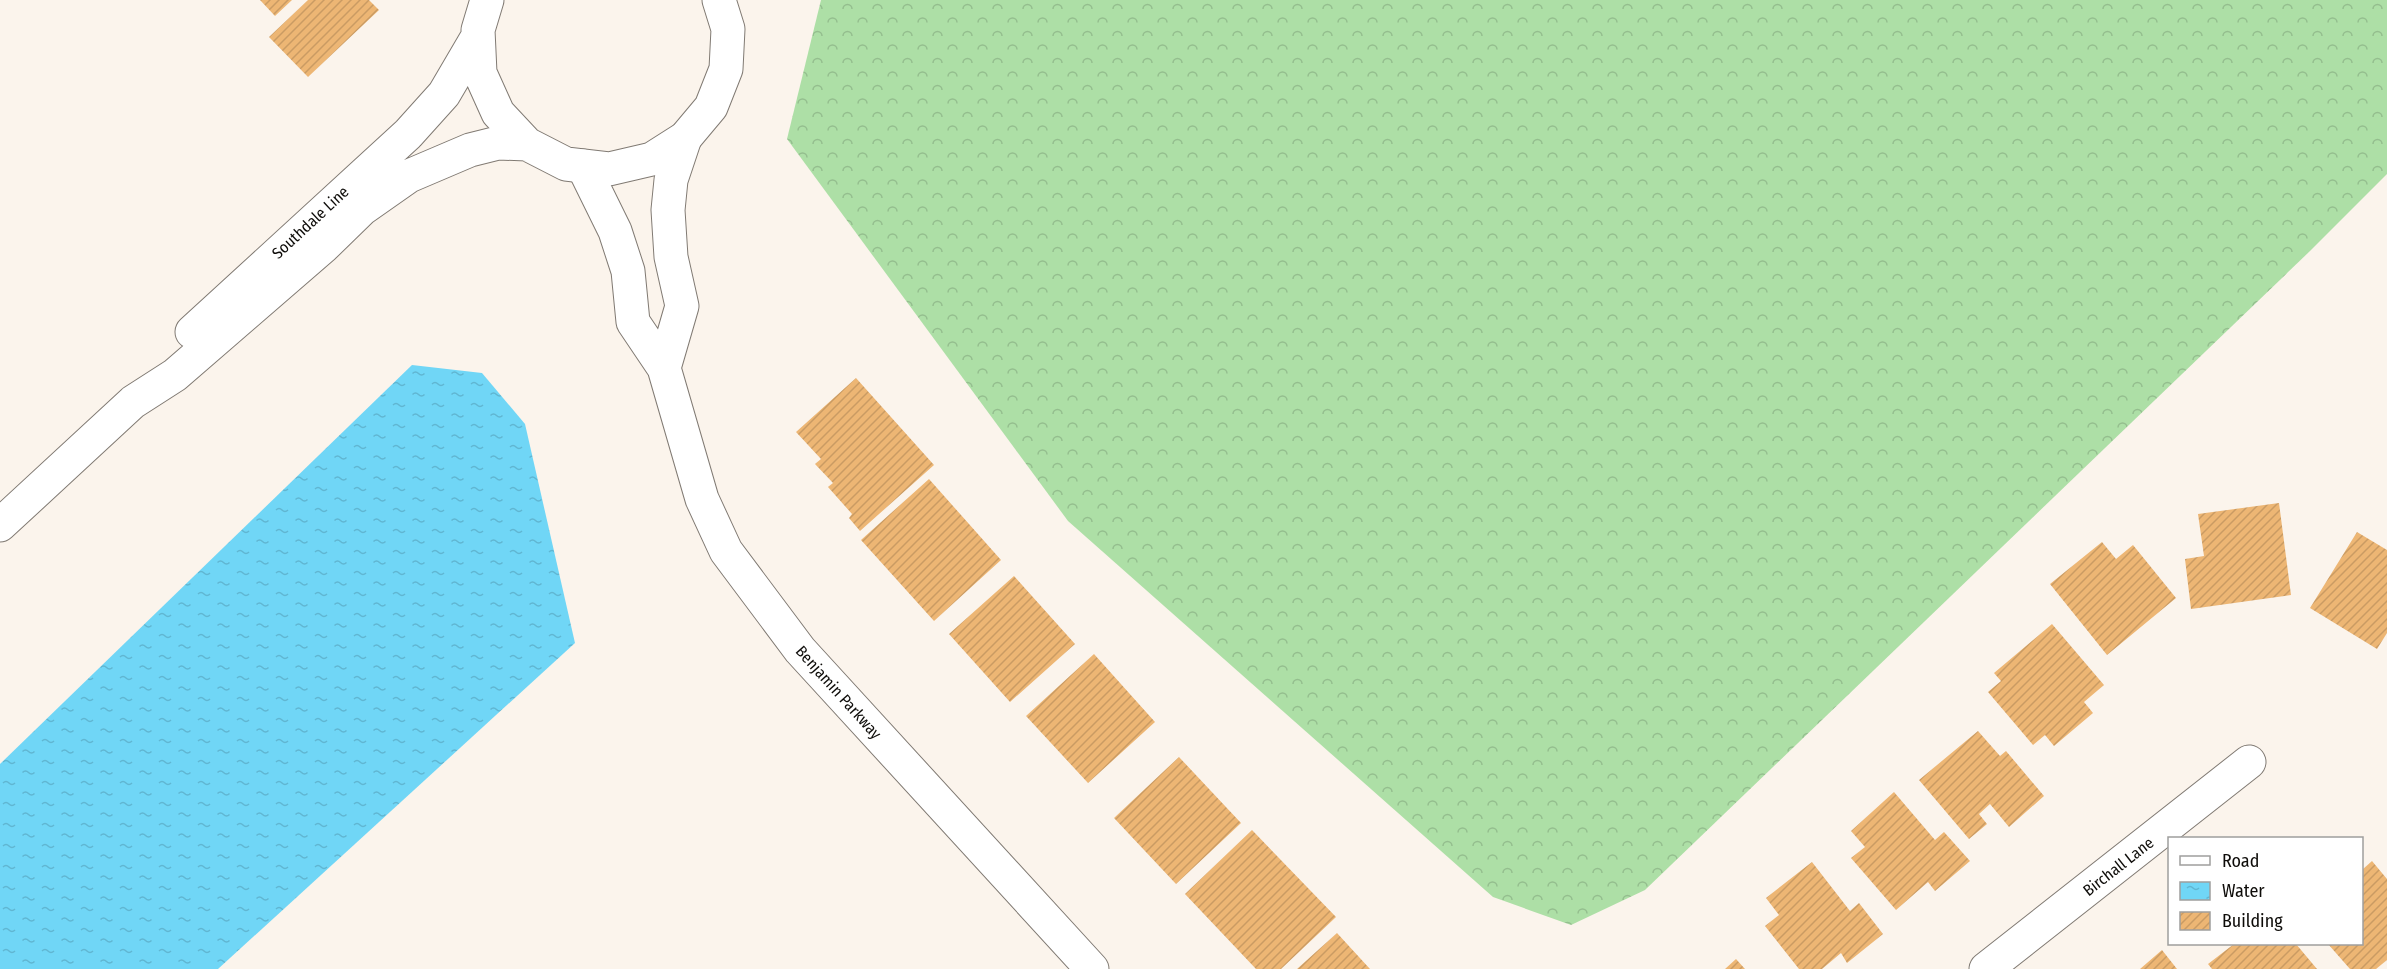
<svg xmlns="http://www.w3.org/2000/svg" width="2387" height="969" font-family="'Fira Sans Condensed',sans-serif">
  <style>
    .forest { fill: url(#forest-crowns) }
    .water { fill: url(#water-ripples) }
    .building { fill: url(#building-hatch) }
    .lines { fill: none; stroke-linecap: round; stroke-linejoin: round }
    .minor-casing { stroke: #807a73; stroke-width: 35 }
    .secondary-casing { stroke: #807a73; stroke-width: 35 }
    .minor { stroke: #fff; stroke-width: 33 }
    .secondary { stroke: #fff; stroke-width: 33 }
    .labels { text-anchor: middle; stroke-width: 6; stroke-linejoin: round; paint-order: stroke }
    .street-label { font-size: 16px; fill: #0e0c09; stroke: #fff }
  </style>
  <defs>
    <pattern id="forest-crowns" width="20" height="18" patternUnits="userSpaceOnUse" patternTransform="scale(1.5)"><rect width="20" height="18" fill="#addfa6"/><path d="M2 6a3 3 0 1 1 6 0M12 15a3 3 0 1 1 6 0" fill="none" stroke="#94be8e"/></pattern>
    <pattern id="water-ripples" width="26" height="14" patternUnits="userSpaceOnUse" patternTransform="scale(1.5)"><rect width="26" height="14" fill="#70d6f6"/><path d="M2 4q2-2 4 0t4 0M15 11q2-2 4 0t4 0" fill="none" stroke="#60b6d2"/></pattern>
    <pattern id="building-hatch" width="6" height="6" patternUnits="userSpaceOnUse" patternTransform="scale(1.5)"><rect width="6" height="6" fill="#edb674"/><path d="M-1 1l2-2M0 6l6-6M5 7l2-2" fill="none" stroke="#ca9b63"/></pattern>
  </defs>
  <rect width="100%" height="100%" fill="#fbf4ec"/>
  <path class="forest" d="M821 0H2387V174L2310 251 1645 890 1571 925 1493 897 1068 521 787 139Z"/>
  <path class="water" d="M412 365 482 373 525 424 575 643 218 969H0V764Z"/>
  <path class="building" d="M260 0H292L275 16Z
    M308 0H369L379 10 308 77 269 37Z
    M856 378 934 465 860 531 849 518 852 514 828 487 833 483 815 464 821 459 796 432Z
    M929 479 1001 560 934 621 861 540Z
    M2279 503 2291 595 2191 609 2185 559 2204 556 2198 514Z
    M2357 532 2387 550V633L2377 649 2310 608Z
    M2102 542 2116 559 2133 545 2176 598 2107 655 2050 584Z
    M1014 576 1075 644 1010 702 949 634Z
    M2052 624 2104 685 2084 702 2093 713 2054 746 2045 735 2033 745 1988 692 2001 681 1994 673Z
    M1094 654 1155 722 1088 783 1026 716Z
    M1978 731 2000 756 2006 751 2044 796 2009 827 1990 804 1979 814 1987 824 1969 839 1919 780Z
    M1179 757 1241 823 1176 884 1114 818Z
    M1894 792 1935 840 1944 832 1970 861 1935 891 1928 882 1896 910 1851 858 1865 847 1851 831Z
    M1252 830 1336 917 1281 969H1256L1185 894Z
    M2372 861 2387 879V960L2376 969H2350L2328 944H2362V870Z
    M1812 862 1850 911 1859 903 1883 934 1847 963 1841 953 1822 969H1799L1765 926 1779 915 1766 898Z
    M1337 933 1370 969H1297Z
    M2234 944H2296L2317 969H2212L2208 964Z
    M2162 950 2177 969H2140Z
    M1736 959 1745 969H1725Z"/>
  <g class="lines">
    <g class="minor-casing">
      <path id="minor" d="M583 166 615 231 628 271 633 322 664 368 702 499 726 551 800 650 1092 969
        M664 368 682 306 671 257 668 210 671 180 685 138
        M1986 969 2249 762"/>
    </g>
    <g class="secondary-casing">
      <path id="secondary" d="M487 0 478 30 480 73 498 113 527 144 566 164 609 169 652 159 685 138 711 107 726 69 728 29 719 0
        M192 332 408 134 444 94 478 36
        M0 525 133 402 175 375 324 246 362 209 409 176 470 150 498 143 527 144"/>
    </g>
    <use href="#minor" class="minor"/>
    <use href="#secondary" class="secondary"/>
  </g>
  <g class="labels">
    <g class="street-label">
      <text transform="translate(310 222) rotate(-43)" y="6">Southdale Line</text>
      <text transform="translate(839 692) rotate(48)" y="6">Benjamin Parkway</text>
      <text transform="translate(2118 866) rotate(-38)" y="6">Birchall Lane</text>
    </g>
  </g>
  <rect x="2168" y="837" width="195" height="108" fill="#ffffff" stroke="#9f9e9d" stroke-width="1.5"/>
  <rect x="2180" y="856" width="30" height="9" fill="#ffffff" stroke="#9f9e9d" stroke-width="1.5"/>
  <text x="2222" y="867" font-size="18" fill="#0e0c09">Road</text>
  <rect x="2180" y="882" width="30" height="18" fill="url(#water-ripples)" stroke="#9f9e9d" stroke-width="1.5"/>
  <text x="2222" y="897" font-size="18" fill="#0e0c09">Water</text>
  <rect x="2180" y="912" width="30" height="18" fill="url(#building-hatch)" stroke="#9f9e9d" stroke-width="1.5"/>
  <text x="2222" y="927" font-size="18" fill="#0e0c09">Building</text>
</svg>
